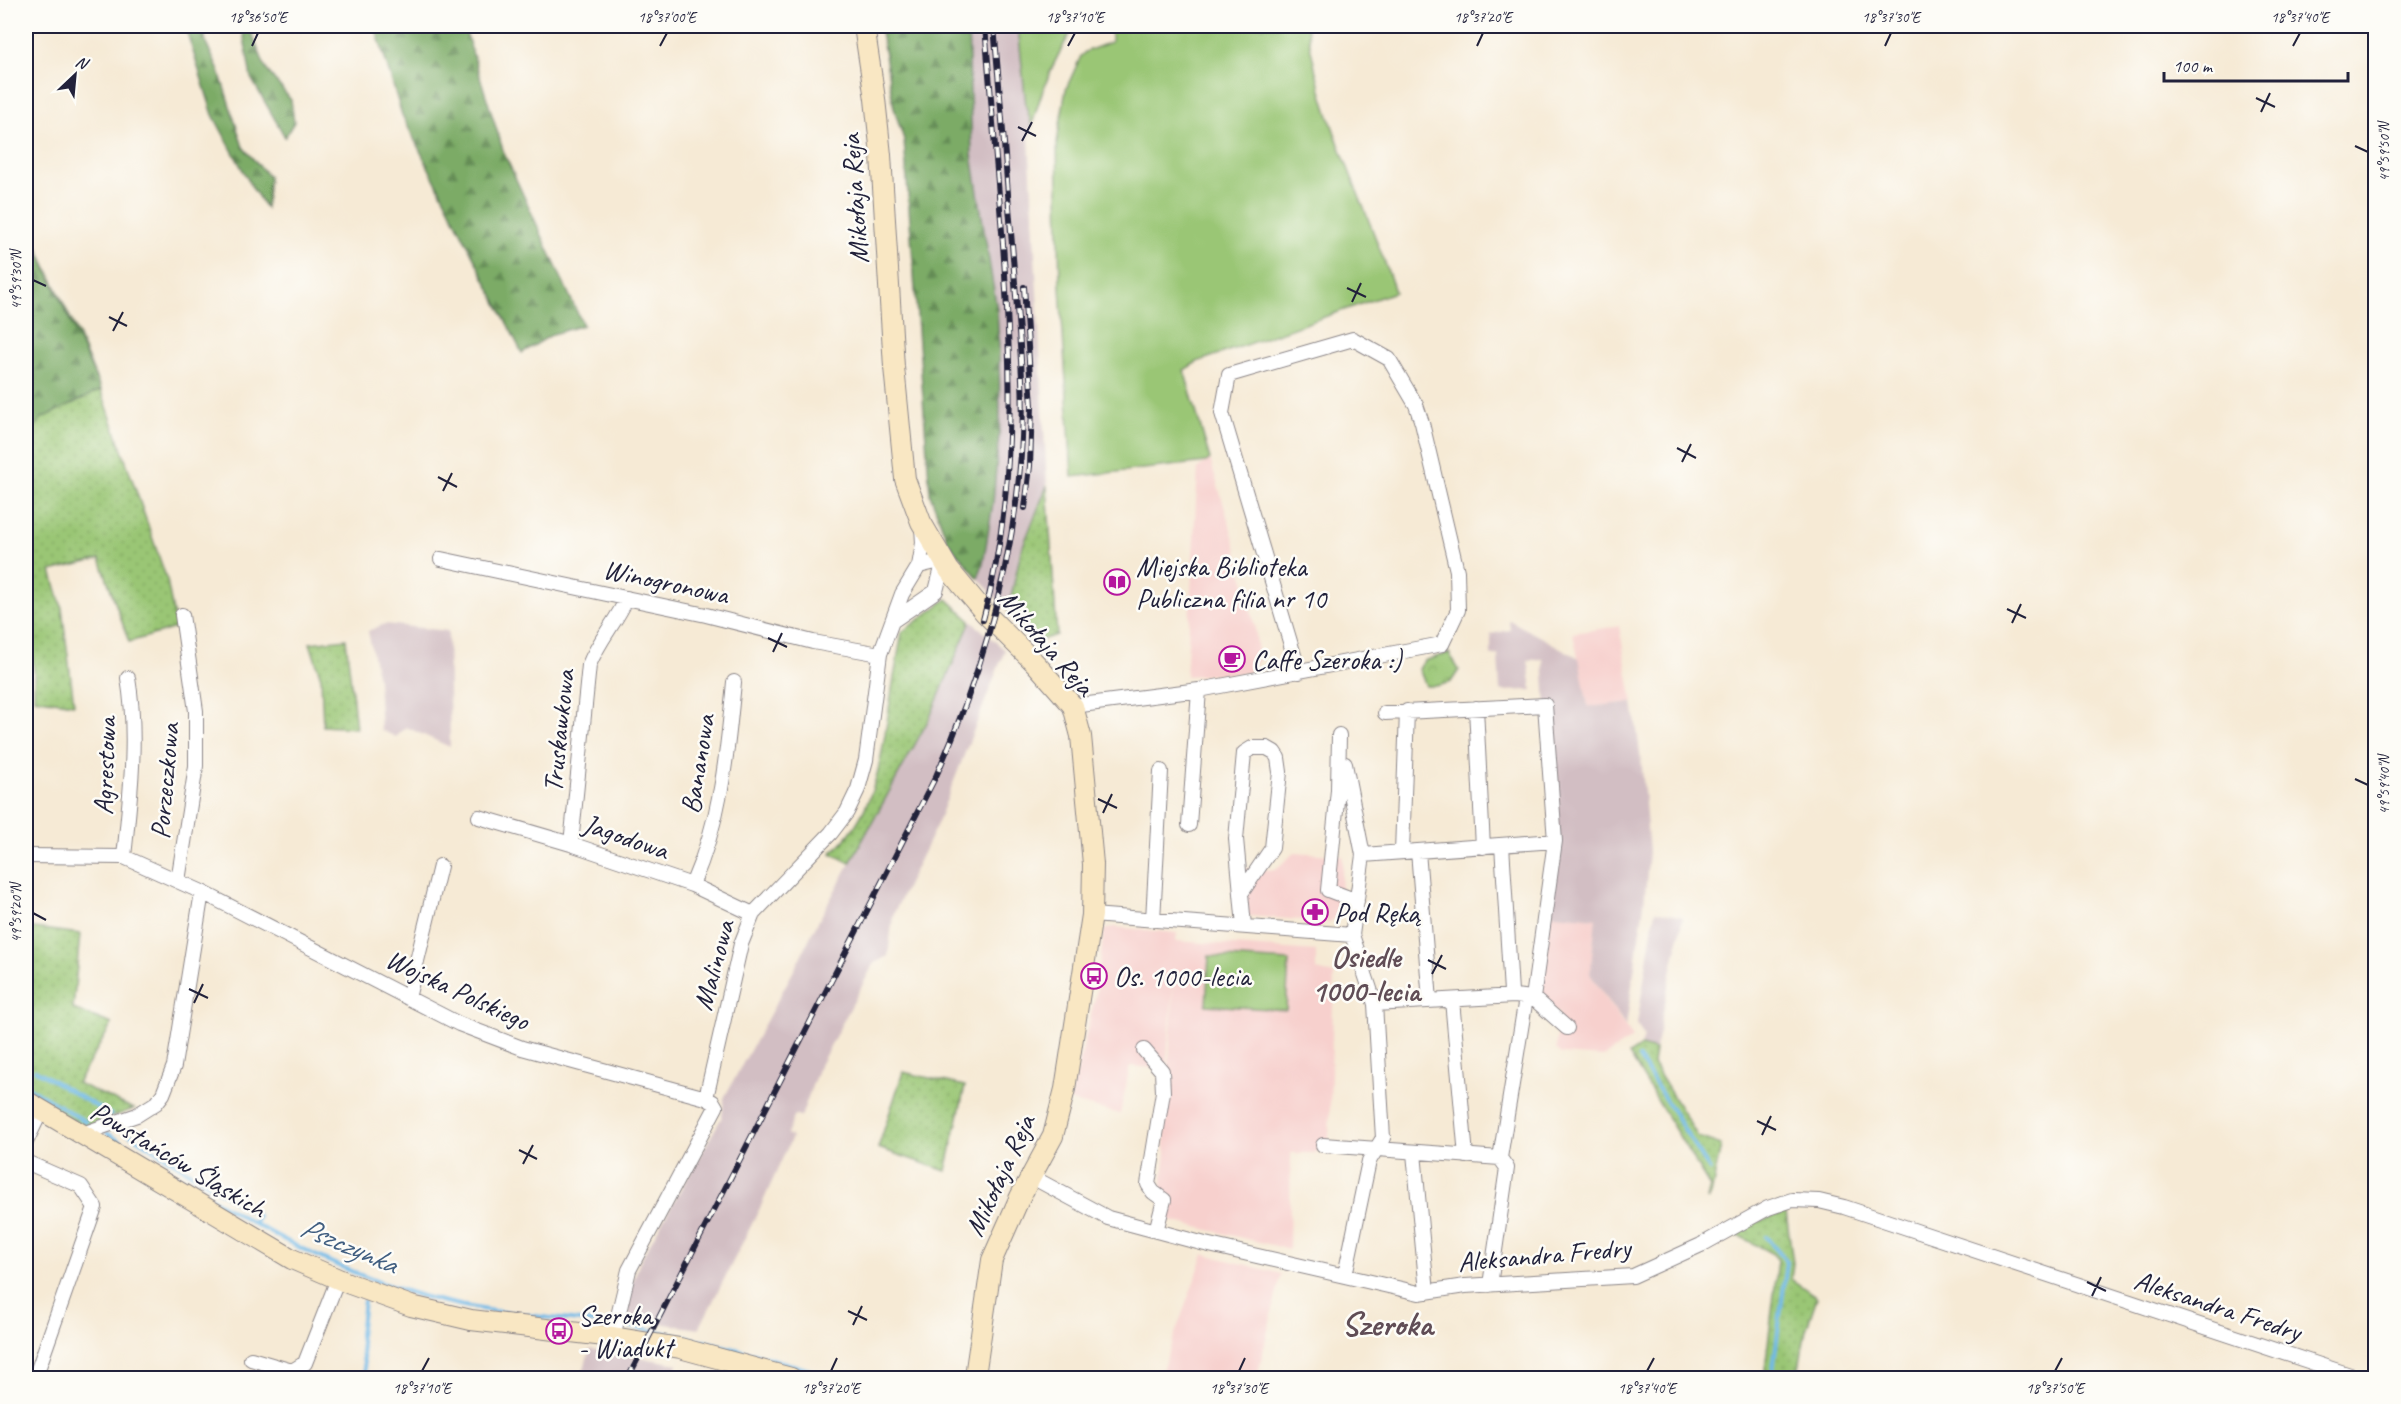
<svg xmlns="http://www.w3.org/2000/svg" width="2401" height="1404" font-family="Caveat,sans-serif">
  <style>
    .built { fill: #f7d0cd }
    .industrial { fill: #d2bec3 }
    .grass { fill: url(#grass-dots); stroke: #5e7458; stroke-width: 1.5 }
    .forest { fill: url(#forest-firs); stroke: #4e6650; stroke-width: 1.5 }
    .park { fill: url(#park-crowns); stroke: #5e7458; stroke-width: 1.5 }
    .garden { fill: #9ac674; stroke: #5e7458; stroke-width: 1.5 }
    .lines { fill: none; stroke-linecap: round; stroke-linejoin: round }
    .stream { stroke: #6eb9e7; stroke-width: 4 }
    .street-casing { stroke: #8c8688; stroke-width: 16 }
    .secondary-casing { stroke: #8c8688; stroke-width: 22 }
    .street { stroke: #fff; stroke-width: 14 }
    .secondary { stroke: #f9e7c3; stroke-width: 20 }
    .rail-casing { stroke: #22223b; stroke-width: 6 }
    .rail { stroke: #fdfcf7; stroke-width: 4; stroke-dasharray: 11; stroke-linecap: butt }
    .ticks { fill: none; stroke: #22223b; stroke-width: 2 }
    .labels { text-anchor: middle; stroke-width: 5; stroke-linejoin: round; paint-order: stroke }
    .street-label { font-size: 28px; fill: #22223b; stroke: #fdfcf7 }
    .poi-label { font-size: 28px; fill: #22223b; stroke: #fdfcf7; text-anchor: start }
    .neighbourhood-label { font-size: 30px; font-weight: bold; fill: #604d56; stroke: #fdfcf7 }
    .water-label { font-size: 30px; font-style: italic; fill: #405e80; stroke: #fdfcf7 }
    .district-label { font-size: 34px; font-weight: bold; fill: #604d56; stroke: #fdfcf7 }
    .neatline { fill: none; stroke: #22223b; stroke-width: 2 }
    .ticks-label { font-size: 15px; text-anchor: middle; fill: #22223b }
  </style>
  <defs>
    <pattern id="grass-dots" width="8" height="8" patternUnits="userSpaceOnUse" patternTransform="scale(1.5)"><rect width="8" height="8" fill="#9ac674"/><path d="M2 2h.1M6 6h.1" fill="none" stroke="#84aa65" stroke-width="1.8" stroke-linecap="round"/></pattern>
    <pattern id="forest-firs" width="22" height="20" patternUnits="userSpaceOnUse" patternTransform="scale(1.5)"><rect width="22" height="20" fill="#7bab66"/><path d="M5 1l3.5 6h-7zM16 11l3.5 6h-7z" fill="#648b55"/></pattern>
    <pattern id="park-crowns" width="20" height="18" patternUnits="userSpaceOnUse" patternTransform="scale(1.5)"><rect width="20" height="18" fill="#9ac674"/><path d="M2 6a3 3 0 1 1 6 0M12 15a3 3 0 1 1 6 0" fill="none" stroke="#84aa65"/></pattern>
  </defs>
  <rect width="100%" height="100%" fill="#fdfcf7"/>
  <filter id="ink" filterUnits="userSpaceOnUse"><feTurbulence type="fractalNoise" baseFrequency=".0167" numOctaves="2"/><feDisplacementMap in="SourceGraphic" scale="12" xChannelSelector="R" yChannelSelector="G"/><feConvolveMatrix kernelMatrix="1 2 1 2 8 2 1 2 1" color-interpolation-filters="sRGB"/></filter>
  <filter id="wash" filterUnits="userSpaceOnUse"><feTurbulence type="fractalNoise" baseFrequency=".008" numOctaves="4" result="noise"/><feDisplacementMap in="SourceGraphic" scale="24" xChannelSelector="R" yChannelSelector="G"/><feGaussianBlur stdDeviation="1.35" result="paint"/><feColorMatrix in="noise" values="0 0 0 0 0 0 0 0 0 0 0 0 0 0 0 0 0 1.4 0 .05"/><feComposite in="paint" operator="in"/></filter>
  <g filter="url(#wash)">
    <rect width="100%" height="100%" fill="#f6ead5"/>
    <path class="built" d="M1210 459 1236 546 1255 628 1259 660 1247 673 1186 676 1198 468Z
      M1619 626 1633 702 1588 707 1573 633Z
      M1295 852 1343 856 1340 913 1330 922 1237 915 1239 868 1275 870Z
      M1545 913 1596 918 1590 974 1633 1038 1603 1057 1561 1054 1556 1049 1559 1014 1540 996 1543 986 1531 985Z
      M1114 927 1177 933 1176 941 1316 951V970L1334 974 1329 1140 1315 1153H1291L1289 1249 1167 1220 1172 1196 1161 1193 1166 1153 1164 1142 1175 965 1166 1069 1130 1066 1120 1114 1070 1101 1097 989 1104 930Z
      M1204 1254 1281 1274 1257 1378H1159Z"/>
    <path class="industrial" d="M968 26H1018L1026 106 1032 126 1029 137 1047 486 1021 551 1008 611 978 578 983 564 993 503 1000 423 999 347 997 310 972 155Z
      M970 620 1005 650 938 822 893 915 888 956 874 963 818 1069 801 1117 795 1115 787 1134 792 1137 762 1204 699 1329 632 1319 624 1306 641 1259 722 1117 724 1098 794 970 813 931 930 717Z
      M1509 620 1579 658 1588 707 1633 702 1642 767 1649 852 1644 904 1626 1026 1590 974 1596 918 1545 913 1555 844 1543 659 1528 660 1532 690 1500 691 1498 655 1491 656V634L1510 630Z
      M385 624 448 631 450 747 406 727 396 737 381 730 378 680 368 631Z
      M1655 911 1683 917 1655 1050 1641 1046 1644 1036 1637 1024Z
      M590 1349 678 1364 669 1378H581Z"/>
    <path class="grass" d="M26 223 78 334 104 398 167 580 176 628 129 642 100 559 51 571 62 608 74 704 34 698V672L26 601Z
      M1047 486 1057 635 1038 641 1008 611 1021 551Z
      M947 599 970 620V623L930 717 850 863 831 853C873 817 880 767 888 715 892 687 897 660 902 632Z
      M346 639 356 728 323 726 321 678 310 643Z
      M26 927 80 934 73 1009 112 1024 77 1083 134 1109 84 1127 26 1093Z
      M1641 1046 1655 1050 1653 1064 1698 1137 1721 1145 1711 1195 1707 1200 1710 1187 1629 1054Z
      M903 1072 965 1086 946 1171 878 1148Z
      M1786 1212 1793 1263 1791 1279 1817 1297 1806 1330 1797 1378H1764L1778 1260 1773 1254 1730 1231Z"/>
    <path class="forest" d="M185 26H203L206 43 219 71 243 147 269 177 266 208 253 189 213 115Z
      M242 26H249L266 69 291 100 294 122 285 137 251 78Z
      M375 26H464L504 153 583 325 553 334 522 353 402 115Z
      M880 26H968L972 155 997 310 999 347 1000 423 993 503 983 564 978 578 948 542 930 494 904 140 894 108Z
      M26 223 101 390 42 418 26 437Z"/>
    <path class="park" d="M1449 653 1459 670 1451 682 1436 686H1426L1419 669 1424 661Z"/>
    <path class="garden" d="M1018 26H1075C1055 57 1041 90 1032 126L1026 106Z
      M1111 26H1307C1320 120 1366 202 1395 292L1197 362 1184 370 1210 459 1206 462 1072 477 1060 287 1057 142 1066 89 1081 56 1085 52 1111 42Z
      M1209 956 1289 961 1286 1010 1206 1005Z"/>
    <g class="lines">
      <path class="stream" d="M26 964 28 928
        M1639 1058 1710 1170
        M35 1070 111 1115
        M26 1086 86 1122
        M120 1128 258 1216 254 1224
        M107 1133C201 1193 293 1254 399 1289 463 1311 533 1316 600 1323
        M1766 1237 1787 1262 1772 1378
        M364 1301 360 1335 366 1378
        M622 1325C695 1337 764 1355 834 1378"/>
    </g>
  </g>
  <g filter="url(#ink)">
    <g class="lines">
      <g class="street-casing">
        <path id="street" d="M441 559 706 615 813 642 880 654
          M919 566 923 543 922 527
          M1073 706 1199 690 1442 644 1458 610 1457 571 1422 423 1416 405 1389 359 1353 339 1229 375 1222 413 1299 672
          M1476 708 1483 847
          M1385 713 1545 705 1555 841
          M1339 735 1338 790 1328 890 1357 901
          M1345 764 1363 855
          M479 817 571 844 692 885 753 914
          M1189 825 1199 690
          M571 844 589 665C599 640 616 622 627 598
          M1502 845 1511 992 1514 996
          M1418 851 1430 1001
          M1402 852 1407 711
          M26 856 124 857 202 892 459 1024 522 1048 706 1098
          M124 857C130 797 138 737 128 678
          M178 881 196 766V711L182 615
          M692 885C722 816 727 755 734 682
          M1242 892 1272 848 1280 772 1278 758 1274 752 1267 748H1252L1244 753 1236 839 1244 926
          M1092 915 1352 935 1375 1004 1514 996 1533 998 1567 1028
          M1153 920 1161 771
          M1352 935 1363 855 1555 841 1533 998
          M408 998 440 866
          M1452 1000 1466 1156
          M1144 1050 1162 1071 1163 1092 1148 1184 1153 1192 1164 1200 1156 1231
          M82 1134 137 1115 156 1103 163 1094 174 1066 202 892
          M26 1142 41 1111
          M1323 1145 1500 1158
          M1414 1153 1427 1292
          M26 1162 81 1186 95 1207 35 1378
          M1032 1177 1108 1218 1205 1244 1419 1293 1465 1286 1633 1276 1701 1245 1768 1208 1792 1200 1819 1201 1844 1207 2359 1378
          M1345 1275 1369 1161 1383 1138 1375 1004
          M1490 1285 1507 1168 1500 1158 1526 998
          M613 1337 629 1270 716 1107 713 1102 706 1098 741 944 753 914 831 833 847 812 858 789 866 760 880 654 902 594 919 566 944 560 936 591 894 620
          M251 1359 292 1371 305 1363 338 1279"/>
      </g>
      <g class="secondary-casing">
        <path id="secondary" d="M864 26 875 99 881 155 894 367 905 479 921 522 949 570 985 613 1036 664 1073 706 1081 736 1093 864 1092 915 1065 1089 1053 1136 1020 1197 992 1260 976 1369 977 1378
          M26 1101 292 1259 350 1284 411 1306 471 1320 613 1337 680 1348 791 1378"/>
      </g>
      <use href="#street" class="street"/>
      <use href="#secondary" class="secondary"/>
      <g class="rail-casing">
        <path id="rail" d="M1024 287 1032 406 1030 466 1025 508
          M983 620C1017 496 1012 371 1003 244 997 171 991 98 985 26
          M628 1378 936 776C984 669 1016 556 1022 438 1025 382 1018 326 1014 270 1008 189 1001 107 994 26"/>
      </g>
      <use href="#rail" class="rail"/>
    </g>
  </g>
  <path class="ticks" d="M252 46 258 33M660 46 667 33M1068 46 1075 33M1477 46 1483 33M1885 46 1891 33M2293 46 2300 33M2256 98 2275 107M2261 112 2270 93M1018 127 1036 136M1022 141 1032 122M2355 146 2368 152M33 280 46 286M1347 288 1366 297M1352 302 1361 283M109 317 127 326M113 331 123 312M1677 448 1696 458M1682 462 1691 444M438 477 457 487M443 491 452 473M2007 609 2026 618M2012 623 2021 604M768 638 787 647M773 652 782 633M2355 779 2368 785M1098 799 1117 808M1103 813 1112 794M33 913 46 920M1428 960 1446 969M1432 974 1442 955M189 989 208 998M194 1003 203 984M1757 1121 1776 1130M1762 1135 1771 1116M519 1150 537 1159M523 1164 533 1145M2087 1282 2106 1291M2092 1296 2101 1277M848 1311 867 1320M853 1325 862 1306M422 1371 429 1358M831 1371 837 1358M1239 1371 1245 1358M1647 1371 1654 1358M2055 1371 2062 1358"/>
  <defs>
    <g id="library-ring" transform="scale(1.35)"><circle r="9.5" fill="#fdfcf7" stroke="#b5179e" stroke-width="1.5"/><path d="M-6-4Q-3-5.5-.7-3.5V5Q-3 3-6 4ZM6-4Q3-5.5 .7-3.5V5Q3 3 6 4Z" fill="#b5179e"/></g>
    <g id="cafe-ring" transform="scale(1.35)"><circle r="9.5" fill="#fdfcf7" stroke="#b5179e" stroke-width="1.5"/><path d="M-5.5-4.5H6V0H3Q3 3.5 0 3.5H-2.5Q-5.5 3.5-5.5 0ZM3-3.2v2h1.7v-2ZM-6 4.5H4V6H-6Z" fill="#b5179e"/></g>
    <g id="pharmacy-ring" transform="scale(1.35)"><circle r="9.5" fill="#fdfcf7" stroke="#b5179e" stroke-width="1.5"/><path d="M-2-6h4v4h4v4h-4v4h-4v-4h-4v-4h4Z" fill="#b5179e"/></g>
    <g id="bus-ring" transform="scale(1.35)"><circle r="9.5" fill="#fdfcf7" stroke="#b5179e" stroke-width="1.5"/><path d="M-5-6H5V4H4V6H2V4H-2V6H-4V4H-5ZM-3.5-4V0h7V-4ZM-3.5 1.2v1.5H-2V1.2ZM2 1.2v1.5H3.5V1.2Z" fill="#b5179e"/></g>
  </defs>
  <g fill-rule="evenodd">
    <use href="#library-ring" x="1117" y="582"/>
    <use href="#cafe-ring" x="1232" y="659"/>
    <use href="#pharmacy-ring" x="1315" y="912"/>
    <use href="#bus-ring" x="1094" y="976"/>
    <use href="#bus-ring" x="559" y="1331"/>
  </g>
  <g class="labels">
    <g class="street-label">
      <text transform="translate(854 199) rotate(-94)" y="10">Mikołaja Reja</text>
      <text transform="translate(666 581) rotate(12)" y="10">Winogronowa</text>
      <text transform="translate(1047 642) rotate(49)" y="10">Mikołaja Reja</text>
      <text transform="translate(558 731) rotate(-84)" y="10">Truskawkowa</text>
      <text transform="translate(697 764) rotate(-81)" y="10">Bananowa</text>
      <text transform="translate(104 766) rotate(-88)" y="10">Agrestowa</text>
      <text transform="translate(164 781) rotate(-85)" y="10">Porzeczkowa</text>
      <text transform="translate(626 836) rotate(19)" y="10">Jagodowa</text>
      <text transform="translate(713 965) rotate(-75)" y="10">Malinowa</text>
      <text transform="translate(458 989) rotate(25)" y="10">Wojska Polskiego</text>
      <text transform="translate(179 1159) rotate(31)" y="10">Powstańców Śląskich</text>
      <text transform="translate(999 1175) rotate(-65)" y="10">Mikołaja Reja</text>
      <text transform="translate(1544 1254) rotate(-5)" y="10">Aleksandra Fredry</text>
      <text transform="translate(2218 1305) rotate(18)" y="10">Aleksandra Fredry</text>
    </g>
    <g class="poi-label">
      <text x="1136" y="576">Miejska Biblioteka<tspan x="1136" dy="32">Publiczna filia nr 10</tspan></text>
      <text x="1252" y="669">Caffe Szeroka :)</text>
      <text x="1334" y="922">Pod Ręką</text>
      <text x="1114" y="986">Os. 1000-lecia</text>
      <text x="578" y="1325">Szeroka<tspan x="578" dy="32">- Wiadukt</tspan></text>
    </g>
    <g class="neighbourhood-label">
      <text x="1366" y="967">Osiedle<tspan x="1366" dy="34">1000-lecia</tspan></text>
    </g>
    <g class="water-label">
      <text transform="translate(349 1245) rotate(23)" y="10">Pszczynka</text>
    </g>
    <g class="district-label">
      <text x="1387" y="1335">Szeroka</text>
    </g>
  </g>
  <rect width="2401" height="1404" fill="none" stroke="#fdfcf7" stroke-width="66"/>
  <g transform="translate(75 75) rotate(26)" stroke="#fdfcf7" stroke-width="4.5" paint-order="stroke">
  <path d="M0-4.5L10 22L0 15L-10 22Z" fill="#22223b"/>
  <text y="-9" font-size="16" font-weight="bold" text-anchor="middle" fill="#22223b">N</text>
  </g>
  <path d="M2164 72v9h184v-9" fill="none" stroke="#22223b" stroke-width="3"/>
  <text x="2173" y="72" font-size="18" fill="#22223b" stroke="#fdfcf7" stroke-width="4.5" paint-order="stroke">100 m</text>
  <rect x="33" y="33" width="2335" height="1338" class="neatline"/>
  <g class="ticks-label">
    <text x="258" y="22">18°36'50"E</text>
    <text x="667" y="22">18°37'00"E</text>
    <text x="1075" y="22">18°37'10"E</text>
    <text x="1483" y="22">18°37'20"E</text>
    <text x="1891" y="22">18°37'30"E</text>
    <text x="2300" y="22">18°37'40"E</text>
    <text transform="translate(2384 152) rotate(-90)" y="5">49°59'50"N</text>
    <text transform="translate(16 280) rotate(-90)" y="5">49°59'30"N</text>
    <text transform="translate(2384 785) rotate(-90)" y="5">49°59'40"N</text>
    <text transform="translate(16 913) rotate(-90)" y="5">49°59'20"N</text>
    <text x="422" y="1393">18°37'10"E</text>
    <text x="831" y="1393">18°37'20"E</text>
    <text x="1239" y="1393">18°37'30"E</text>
    <text x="1647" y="1393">18°37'40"E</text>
    <text x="2055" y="1393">18°37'50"E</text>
  </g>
</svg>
